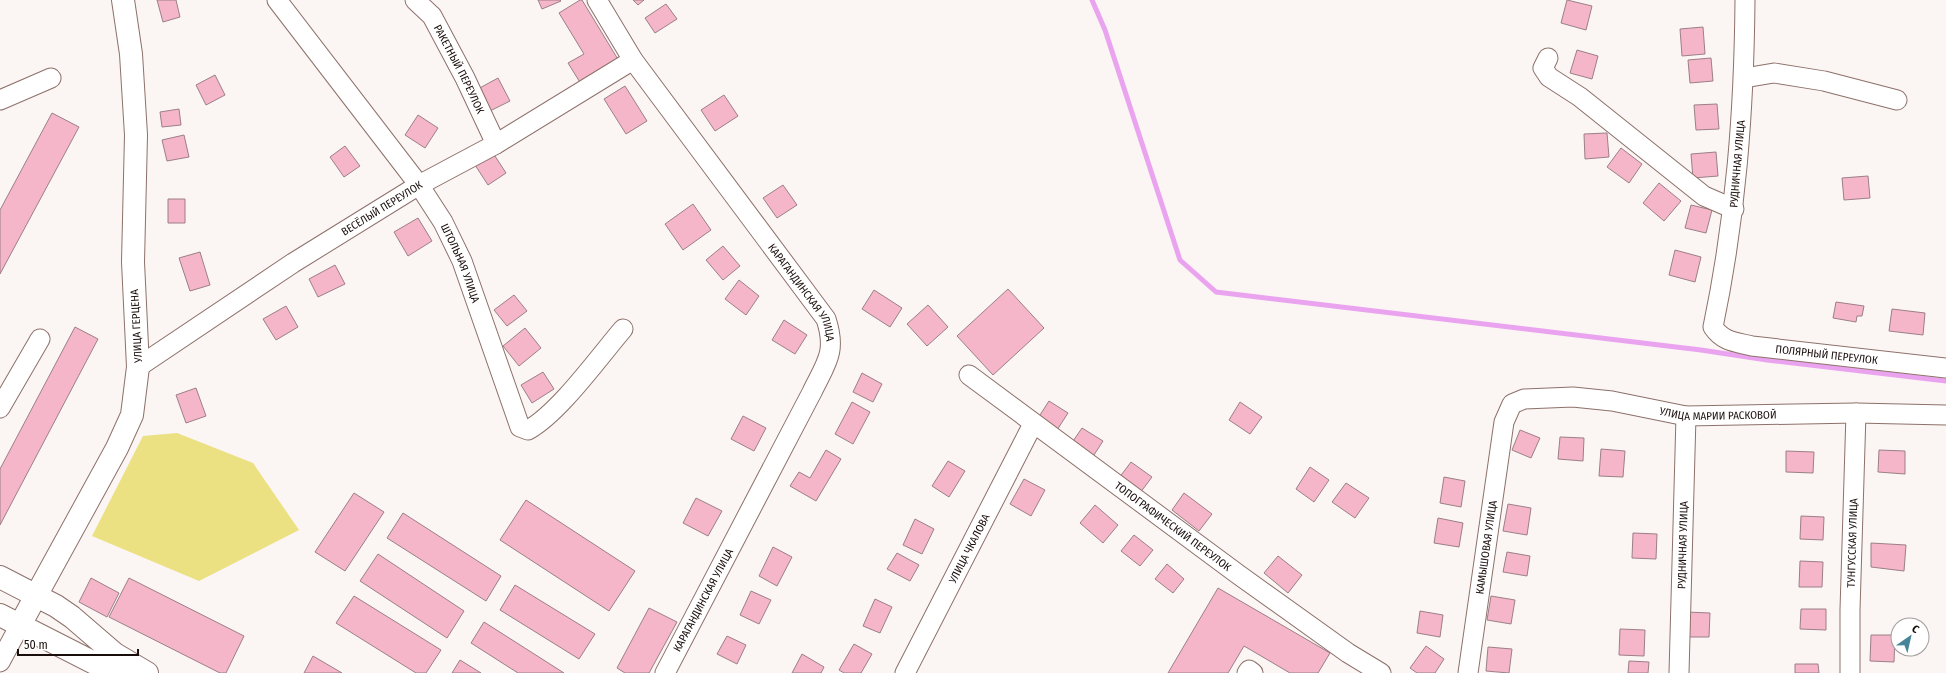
<svg xmlns="http://www.w3.org/2000/svg" width="1946" height="673" font-family="'Fira Sans Condensed',sans-serif">
  <style>
    .green { fill: #ebe183 }
    .lines { fill: none; stroke-linecap: round; stroke-linejoin: round }
    .stream { stroke: #eaa4ef; stroke-width: 5 }
    .building { fill: #f5b6c9; stroke: #9c7f88 }
    .minor-casing { stroke: #8d716a; stroke-width: 21 }
    .major-casing { stroke: #8d716a; stroke-width: 24 }
    .minor { stroke: #fff; stroke-width: 19 }
    .major { stroke: #fff; stroke-width: 22 }
    .labels { text-anchor: middle; stroke-width: 3; stroke-linejoin: round; paint-order: stroke }
    .street-label { font-size: 11px; fill: #190e0c; stroke: #fff }
  </style>
  <rect width="100%" height="100%" fill="#fbf5f3"/>
  <path class="green" d="M177 433 253 463 299 530 199 581 92 536 143 436Z"/>
  <g class="lines">
    <path class="stream" d="M1092 0 1105 30 1180 260 1216 292 1701 350 1767 360 1946 381"/>
  </g>
  <path class="building" d="M157 0H176L180 17 163 22Z
    M538 0H560L561 1 542 9Z
    M580 0H582L619 61 581 84 568 63 584 54 559 13Z
    M633 0H644L638 5Z
    M1567 0 1592 6 1586 30 1561 23Z
    M666 4 677 19 655 33 645 18Z
    M1703 27 1705 54 1682 56 1680 29Z
    M1577 50 1598 56 1592 79 1570 73Z
    M1711 58 1713 81 1690 83 1688 60Z
    M215 75 225 95 206 105 196 85Z
    M498 78 510 101 488 112 476 90Z
    M625 86 647 121 626 134 604 99Z
    M724 95 738 116 715 131 701 110Z
    M1717 104 1719 129 1696 130 1694 105Z
    M179 109 181 125 162 127 160 112Z
    M52 113 79 127 0 274V210Z
    M418 115 438 128 425 148 405 135Z
    M1607 133 1609 157 1585 159 1584 134Z
    M184 135 189 157 167 161 162 140Z
    M345 146 360 166 344 177 330 157Z
    M1621 148 1642 164 1629 183 1607 167Z
    M1716 152 1718 176 1693 178 1691 154Z
    M493 153 506 173 488 185 475 165Z
    M1868 176 1870 198 1844 200 1842 178Z
    M1659 183 1681 201 1664 221 1643 203Z
    M783 185 797 205 777 218 763 198Z
    M168 199H185V223H168Z
    M693 204 711 230 683 250 665 224Z
    M1691 205 1712 210 1706 233 1685 228Z
    M418 218 432 241 408 256 394 232Z
    M723 246 740 266 723 280 706 260Z
    M1675 250 1701 257 1695 282 1669 275Z
    M200 252 210 285 190 291 179 258Z
    M335 265 345 284 318 297 309 279Z
    M739 280 759 296 746 315 725 299Z
    M1008 289 1044 328 993 375 957 336Z
    M874 290 902 308 890 327 862 309Z
    M514 295 527 311 507 326 494 310Z
    M1836 302 1864 306 1862 316H1857L1856 322 1833 318Z
    M928 305 948 327 927 346 907 324Z
    M286 306 298 327 276 340 263 319Z
    M1892 309 1925 313 1923 335 1889 331Z
    M784 320 807 335 795 354 772 340Z
    M75 327 98 339 0 525V469Z
    M525 328 541 348 519 366 503 346Z
    M543 372 554 389 532 403 521 385Z
    M862 373 882 384 873 402 853 392Z
    M196 388 206 416 186 423 176 395Z
    M1049 401 1068 413 1057 430 1038 418Z
    M852 402 870 412 853 444 835 434Z
    M1240 402 1262 417 1250 434 1229 420Z
    M743 416 766 428 754 451 731 439Z
    M1082 428 1103 441 1092 458 1071 444Z
    M1520 430 1540 438 1531 458 1512 450Z
    M1560 437 1584 438 1583 461 1558 459Z
    M1601 449 1625 451 1623 477 1599 476Z
    M826 450 841 459 816 501 790 486 799 472 810 478Z
    M1879 450 1905 451V474L1878 472Z
    M1786 451 1814 452 1813 473 1786 472Z
    M948 461 965 471 949 497 932 486Z
    M1131 462 1152 477 1140 493 1119 478Z
    M1310 467 1329 480 1314 502 1296 489Z
    M1444 477 1465 481 1461 507 1440 503Z
    M1024 479 1045 490 1031 516 1010 504Z
    M1346 483 1369 498 1355 518 1332 502Z
    M354 493 384 512 345 571 315 552Z
    M1184 493 1212 514 1199 531 1172 510Z
    M696 498 722 511 708 536 683 523Z
    M526 500 635 571 609 611 500 540Z
    M1508 504 1531 508 1527 535 1503 531Z
    M1095 505 1118 525 1103 543 1080 523Z
    M403 513 501 576 486 601 387 538Z
    M1801 516 1824 517 1823 540 1800 539Z
    M1438 518 1463 523 1459 547 1434 543Z
    M915 519 934 529 922 554 903 545Z
    M1633 533 1657 534 1656 559 1632 558Z
    M1134 535 1153 550 1140 566 1121 551Z
    M1871 543 1906 545 1904 571 1871 567Z
    M773 547 792 557 777 586 759 576Z
    M1507 552 1530 556 1527 576 1503 572Z
    M897 553 919 565 910 581 887 569Z
    M378 554 464 611 447 638 360 581Z
    M1278 556 1302 575 1288 593 1264 573Z
    M1800 561 1823 562 1822 587H1799Z
    M1167 564 1184 579 1173 593 1155 579Z
    M91 578 119 593 107 617 79 602Z
    M129 578 244 636 226 673H220L109 617Z
    M515 585 595 634 579 659 500 610Z
    M1218 588 1330 653 1318 673H1290L1244 646 1228 673H1168Z
    M751 591 771 600 759 624 740 615Z
    M354 596 441 650 426 673H416L336 623Z
    M1491 596 1515 600 1511 624 1487 620Z
    M875 599 892 607 880 633 863 626Z
    M649 608 677 622 649 673H625L617 668Z
    M1801 609H1826V630L1800 629Z
    M1420 611 1443 615 1440 637 1417 633Z
    M1686 612 1710 613 1709 637H1685Z
    M484 622 564 673H518L471 643Z
    M1620 629 1645 630 1644 656 1619 655Z
    M1871 635H1895L1894 662 1870 661Z
    M727 636 746 645 737 664 717 654Z
    M854 644 872 654 861 673H844L839 670Z
    M1426 646 1444 659 1435 673H1417L1410 668Z
    M1488 647 1512 649 1509 673 1486 671Z
    M802 654 824 667 821 673H792Z
    M313 656 342 673H304Z
    M460 660 481 673H452Z
    M1629 661 1649 662 1648 673H1628Z
    M1795 664H1818L1819 673H1795Z"/>
  <g class="lines">
    <g class="minor-casing">
      <g id="minor">
        <path id="s1" d="M277 0 419 185 443 222 462 261 520 427 528 430C559 413 599 357 623 329"/>
        <path id="s2" d="M415 0 432 16 465 78 496 144"/>
        <path id="s3" d="M597 0 633 60 826 319C837 352 826 363 812 392L665 673"/>
        <path id="s4" d="M1745 0C1744 112 1736 217 1713 327 1723 342 1736 342 1752 346L1946 368"/>
        <path d="M1548 58 1543 68 1549 77 1580 97 1704 196 1734 209"/>
        <path d="M1744 78 1774 73 1824 81 1897 100"/>
        <path d="M0 100 51 78"/>
        <path id="s5" d="M138 367 293 263 419 185 496 144 633 60"/>
        <path id="s6" d="M969 375 1239 575 1348 653 1381 673"/>
        <path d="M0 408 40 339"/>
        <path d="M0 662 20 625"/>
        <path id="s7" d="M905 673 1033 424"/>
        <path d="M1247 673 1249 670 1253 673"/>
        <path id="s8" d="M1468 673 1504 422 1512 404 1524 399 1573 397 1612 401 1686 416 1856 413 1946 415"/>
        <path id="s9" d="M1679 673 1686 416"/>
        <path id="s10" d="M1850 673V610L1856 413"/>
      </g>
    </g>
    <g class="major-casing">
      <path id="major" d="M0 577 56 606 72 617 115 654 147 673
        M0 615 114 673
        M20 625 117 448 132 415 138 367 133 262 136 135 131 54 123 0"/>
    </g>
    <use href="#minor" class="minor"/>
    <use href="#major" class="major"/>
  </g>
  <g class="labels">
    <g class="street-label">
      <text dy="4" stroke="none"><textPath href="#s2" startOffset="83">РАКЕТНЫЙ ПЕРЕУЛОК</textPath></text>
      <text transform="translate(1737 164) rotate(-85)" y="4">РУДНИЧНАЯ УЛИЦА</text>
      <text dy="4" stroke="none"><textPath href="#s5" startOffset="291">ВЕСЁЛЫЙ ПЕРЕУЛОК</textPath></text>
      <text dy="4" stroke="none"><textPath href="#s1" startOffset="322">ШТОЛЬНАЯ УЛИЦА</textPath></text>
      <text dy="4" stroke="none"><textPath href="#s3" startOffset="358">КАРАГАНДИНСКАЯ УЛИЦА</textPath></text>
      <text transform="translate(136 326) rotate(-93)" y="4">УЛИЦА ГЕРЦЕНА</text>
      <text dy="4" stroke="none"><textPath href="#s4" startOffset="449">ПОЛЯРНЫЙ ПЕРЕУЛОК</textPath></text>
      <text dy="4" stroke="none"><textPath href="#s8" startOffset="482">УЛИЦА МАРИИ РАСКОВОЙ</textPath></text>
      <text dy="4" stroke="none"><textPath href="#s6" startOffset="254">ТОПОГРАФИЧЕСКИЙ ПЕРЕУЛОК</textPath></text>
      <text dy="4" stroke="none"><textPath href="#s10" startOffset="130">ТУНГУССКАЯ УЛИЦА</textPath></text>
      <text dy="4" stroke="none"><textPath href="#s9" startOffset="128">РУДНИЧНАЯ УЛИЦА</textPath></text>
      <text dy="4" stroke="none"><textPath href="#s8" startOffset="127">КАМЫШОВАЯ УЛИЦА</textPath></text>
      <text dy="4" stroke="none"><textPath href="#s7" startOffset="140">УЛИЦА ЧКАЛОВА</textPath></text>
      <text transform="translate(703 600) rotate(-62)" y="4">КАРАГАНДИНСКАЯ УЛИЦА</text>
    </g>
  </g>
  <g transform="translate(1910 637) rotate(34)"><circle r="19" fill="#ffffff" stroke="#a39f9e"/>
  <path d="M0-3L7 15L0 10L-7 15Z" fill="#458598"/>
  <text y="-6" font-size="11" font-weight="bold" text-anchor="middle" fill="#190e0c">С</text>
  </g>
  <path d="M18 649v6h120v-6" fill="none" stroke="#190e0c" stroke-width="2"/>
  <text x="24" y="649" font-size="12" fill="#190e0c" stroke="#ffffff" stroke-width="3" paint-order="stroke">50 m</text>
</svg>
